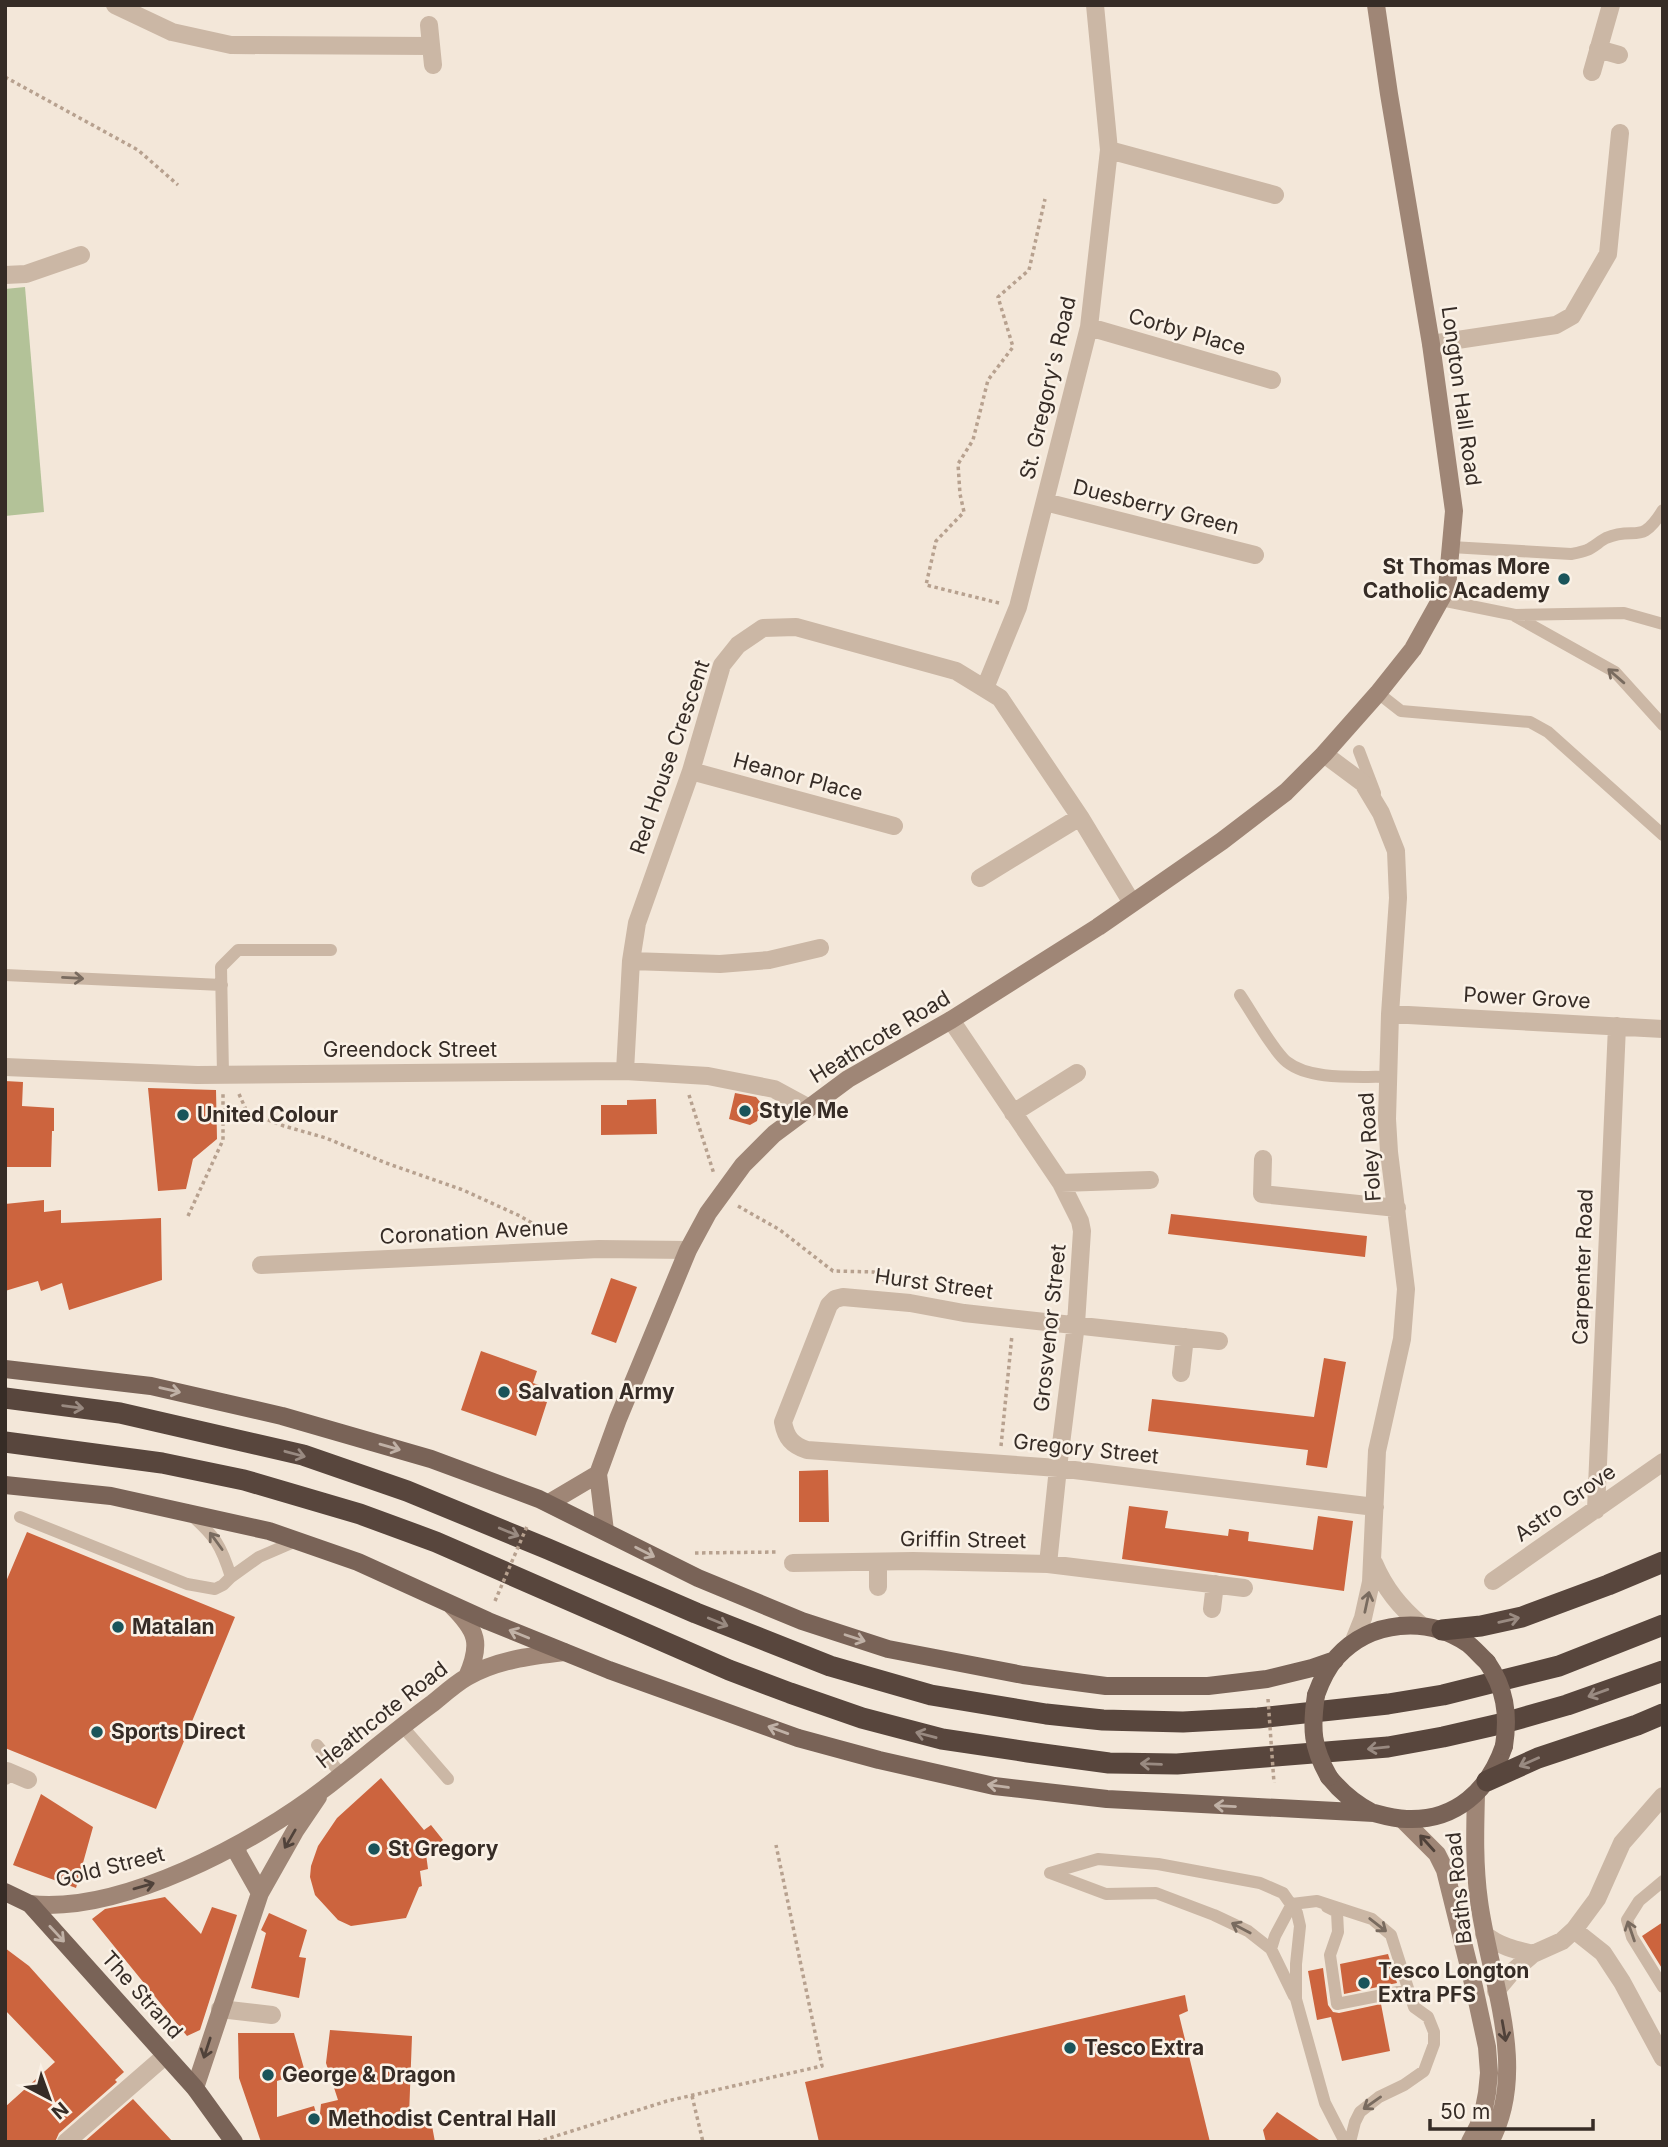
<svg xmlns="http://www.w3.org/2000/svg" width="1668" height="2147" font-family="Inter,sans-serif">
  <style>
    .green { fill: #b3c298 }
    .building { fill: #cc643e }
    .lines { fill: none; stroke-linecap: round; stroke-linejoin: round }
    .path { stroke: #b7a18f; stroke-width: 3.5; stroke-dasharray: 3.5 3.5; stroke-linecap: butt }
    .lane { stroke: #cbb7a5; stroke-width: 12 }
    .street { stroke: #cbb7a5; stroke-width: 18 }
    .secondary { stroke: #9f8676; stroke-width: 18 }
    .primary { stroke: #796357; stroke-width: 18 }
    .highway { stroke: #58463d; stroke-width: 21 }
    .path-bridge { stroke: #b7a18f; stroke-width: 3.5; stroke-dasharray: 3.5 3.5; stroke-linecap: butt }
    .primary-bridge { stroke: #796357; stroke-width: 18 }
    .oneway { stroke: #796b5f }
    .oneway2 { stroke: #c0b1a6 }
    .oneway3 { stroke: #998a81 }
    .oneway4 { stroke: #50423a }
    .poi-dot { fill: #1a545a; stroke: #faf1e6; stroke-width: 2.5 }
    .labels { text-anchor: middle; stroke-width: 5; stroke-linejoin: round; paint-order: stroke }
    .street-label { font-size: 21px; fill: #362c26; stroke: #faf1e6 }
    .poi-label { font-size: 21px; font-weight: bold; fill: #362c26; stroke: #faf1e6; text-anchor: start }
  </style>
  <rect width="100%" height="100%" fill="#f3e7d9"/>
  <path class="green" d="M25 287 44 512 5 516V289Z"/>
  <path class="building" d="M5 1081 23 1082 22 1106 54 1108V1131H52L51 1167H5Z
    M148 1088 216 1090 217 1139 193 1159 186 1189 158 1191Z
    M735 1093 756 1097 761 1103 757 1121 750 1125 729 1119Z
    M656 1099 657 1134 601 1135V1105H627V1100Z
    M44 1200V1212L61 1210V1223L161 1218 162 1280 69 1310 62 1283 41 1291 38 1281 5 1291V1204Z
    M1171 1214 1367 1236 1365 1257 1168 1234Z
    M611 1278 637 1287 616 1343 591 1334Z
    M481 1351 537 1371 533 1383 542 1386 538 1399 547 1402 536 1436 461 1410Z
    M1324 1358 1346 1362 1327 1468 1306 1465 1308 1450 1148 1431 1152 1399 1314 1417Z
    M828 1470 829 1522H799V1471Z
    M1129 1506 1168 1511 1165 1528 1228 1536 1229 1529 1249 1532 1248 1541 1313 1550 1318 1516 1353 1521 1344 1591 1122 1559Z
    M27 1532 235 1617 156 1809 5 1748V1584Z
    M381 1778 424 1830 431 1825 443 1840 426 1854 428 1869 420 1871 422 1886 419 1887 406 1918 351 1926 338 1920 315 1895 310 1877 311 1866 318 1846 337 1818Z
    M41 1794 93 1827 76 1888 13 1865Z
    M165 1897 201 1934 212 1907 237 1915 200 2030 187 2036 92 1919 105 1909Z
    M269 1913 307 1930 299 1957 306 1958 299 1998 251 1988 266 1933 261 1930Z
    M1663 1922V1970L1642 1936Z
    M5 1948 29 1966 124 2072 115 2080 117 2082 59 2133 55 2142H5V2107L55 2062 5 2010Z
    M1388 1954 1397 1983 1344 1994 1340 1964Z
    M1323 1968 1328 2005 1333 2012 1339 2013 1381 2004 1390 2051 1342 2061 1331 2017 1317 2020 1308 1971Z
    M1185 1995 1188 2011 1179 2015 1210 2142H819L805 2082Z
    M330 2030 412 2036 409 2116 430 2115 435 2142H261L239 2078 238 2033H294L305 2072 277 2081V2117L314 2106 319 2123 321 2104 338 2100 326 2063Z
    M133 2099 173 2142H84Z
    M1277 2112 1322 2142H1266L1263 2130Z"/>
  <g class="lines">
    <path class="path" d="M5 77 138 150 178 185
      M999 603 926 585 936 541 964 512 960 494 958 464 973 440 988 380 1013 347 998 297 1029 270 1045 199
      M239 1094 247 1112 284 1126 326 1138 386 1163 463 1190 520 1216 546 1231
      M689 1095 714 1174
      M738 1206 780 1230 833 1271 874 1272 885 1281
      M188 1216 223 1140V1093
      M1001 1446 1012 1335
      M695 1553 778 1552
      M692 2096 703 2142
      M537 2142 667 2101 822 2066 776 1845"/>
    <path class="lane" d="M1451 547 1571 554C1576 553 1582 552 1587 550 1594 547 1600 541 1606 538 1636 525 1640 547 1663 510
      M1441 600 1515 615 1624 613 1663 624
      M1515 616 1615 672 1663 725
      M1378 693 1401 711 1530 722 1548 732 1663 835
      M1359 751 1375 793
      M5 975 222 985
      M1240 995C1251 1011 1274 1052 1287 1062 1311 1081 1358 1076 1388 1077
      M223 1074 221 967 238 950H331
      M190 1514C215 1536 221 1545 231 1577
      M20 1517 187 1584 215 1589 223 1585 231 1577 259 1557 296 1541
      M402 1726 448 1779
      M317 1745 341 1774
      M1050 1873 1098 1859 1158 1864 1260 1883 1283 1893 1297 1913 1300 1926 1296 1964V1999L1325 2103 1345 2142
      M1050 1873 1106 1894 1156 1893 1214 1915 1248 1931 1271 1949 1294 1996
      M1663 1881 1639 1901 1627 1920 1632 1937 1663 1987
      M1327 1907 1337 1912 1338 1932 1330 1955 1337 2004 1408 1990
      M1271 1949 1275 1936 1292 1904 1317 1901 1372 1919 1391 1935 1414 2007 1428 2017 1434 2032V2044L1424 2071 1404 2085 1379 2097 1360 2112 1355 2122 1350 2142"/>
    <path class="street" d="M115 5 172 32 231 45 431 46
      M429 25 433 65
      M1598 49 1619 55
      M1592 72 1611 5
      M1109 150 1275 195
      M5 275 26 274 81 255
      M1089 327 1272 380
      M1431 344 1556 325 1572 316 1608 254 1620 133
      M1045 502 1255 555
      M985 688 1018 607 1089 327 1109 150 1095 5
      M1324 754 1363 783 1381 813 1396 851 1398 898 1390 1014 1387 1119 1389 1152 1406 1289 1402 1339 1377 1451 1371 1582 1363 1618 1353 1643
      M691 771 894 826
      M980 878 1080 817
      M631 961 720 964 769 960 820 948
      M1390 1014 1663 1029
      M951 1020 1061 1183 1080 1221 1082 1231 1076 1324 1058 1468 1048 1564
      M5 1067 197 1075 625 1071 708 1076 774 1089 809 1108
      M625 1071 631 961 637 923 691 771 722 665 738 645 763 628 796 627 956 671 1000 698 1080 817 1132 903
      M1013 1113 1077 1073
      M1263 1159 1262 1194 1397 1208
      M1061 1183 1150 1180
      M261 1265 599 1249 688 1250
      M1219 1341 964 1313 910 1303 843 1297 835 1299 829 1305 783 1422C786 1438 792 1445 807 1450L1058 1468 1375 1507
      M1181 1373 1185 1337
      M1596 1510 1617 1026
      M878 1562V1587
      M793 1563 913 1561 1048 1564 1244 1588
      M1374 1563C1385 1589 1400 1607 1421 1625
      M1493 1581 1663 1462
      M1212 1609 1215 1584
      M5 1776 7 1771 28 1780
      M1574 1930 1603 1953 1622 1982 1663 2058
      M1484 1934C1499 1946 1515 1950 1533 1954
      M1496 1991 1511 1973 1533 1954 1562 1941 1574 1930 1597 1899 1622 1843 1663 1796
      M220 2009 272 2015
      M66 2142 165 2056"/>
    <path class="secondary" d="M549 1503 598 1474
      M605 1531 598 1474 618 1419 688 1250 708 1213 743 1165 774 1134 848 1079 951 1020 1098 927 1222 841 1286 792 1324 754 1378 693 1413 649 1447 588 1454 511 1431 344 1389 94 1376 5
      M452 1606C477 1631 482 1643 467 1677
      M1476 1794C1475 1830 1474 1865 1479 1901 1489 1978 1530 2068 1490 2142
      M1403 1820 1437 1854 1445 1870 1474 1987 1487 2047 1489 2073 1487 2093 1482 2119 1470 2142
      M237 1845 238 1854 260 1893
      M30 1904C121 1914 254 1843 325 1788 361 1760 396 1730 433 1703 444 1694 455 1684 467 1677 497 1660 530 1656 564 1652
      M195 2088 260 1893 295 1831 318 1797"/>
    <path class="primary" d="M5 1369 151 1386 282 1416 431 1459 539 1499 698 1578 802 1621 888 1649 1023 1675 1106 1686H1208L1267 1679 1312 1668 1335 1660
      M5 1485 111 1496 269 1531 358 1562 488 1621 609 1670 798 1738 879 1760 994 1786 1107 1799 1374 1813C1385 1816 1396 1819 1407 1819 1456 1821 1489 1790 1504 1746
      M1316 1695C1321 1681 1327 1668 1337 1657 1371 1620 1427 1616 1467 1643 1474 1648 1480 1656 1487 1662
      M1329 1777C1341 1792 1354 1803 1371 1812
      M5 1892 30 1904 195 2088 234 2142"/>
    <path class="highway" d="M5 1398 120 1413 303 1455 407 1491 548 1549 696 1613 830 1666 931 1695 1046 1714 1103 1720 1183 1722 1258 1718 1388 1704 1443 1695 1559 1666 1663 1625
      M5 1442 162 1463 244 1480 360 1514 436 1542 729 1670 790 1693 862 1718 942 1739 1028 1752 1109 1763 1177 1764 1388 1747 1443 1737 1504 1723 1567 1705 1663 1671
      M1442 1630 1481 1626 1522 1617 1608 1585 1663 1562
      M1487 1781 1538 1758 1637 1725 1663 1714"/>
    <path class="path-bridge" d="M495 1601 528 1524
      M1268 1699 1274 1783"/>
    <path class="primary-bridge" d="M1487 1662C1505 1688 1509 1714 1504 1746
      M1316 1695C1311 1729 1312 1747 1329 1777"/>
  </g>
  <defs><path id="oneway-shaft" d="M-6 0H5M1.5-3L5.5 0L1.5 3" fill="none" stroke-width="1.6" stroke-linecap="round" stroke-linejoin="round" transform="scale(1.75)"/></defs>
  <g class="oneway">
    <use href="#oneway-shaft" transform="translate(1616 676) rotate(-139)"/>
    <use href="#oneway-shaft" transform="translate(73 978) rotate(3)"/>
    <use href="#oneway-shaft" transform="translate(216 1541) rotate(-126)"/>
    <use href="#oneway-shaft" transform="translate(1367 1602) rotate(-78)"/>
    <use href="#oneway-shaft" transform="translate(1378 1925) rotate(38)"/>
    <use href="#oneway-shaft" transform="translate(1241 1928) rotate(-152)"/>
    <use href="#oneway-shaft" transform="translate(1631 1931) rotate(-109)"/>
    <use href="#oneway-shaft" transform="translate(1372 2103) rotate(145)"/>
  </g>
  <g class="oneway2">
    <use href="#oneway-shaft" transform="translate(170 1390) rotate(13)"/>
    <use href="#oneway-shaft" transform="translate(390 1447) rotate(16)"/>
    <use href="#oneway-shaft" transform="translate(645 1552) rotate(27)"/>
    <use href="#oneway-shaft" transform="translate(519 1634) rotate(-158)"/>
    <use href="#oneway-shaft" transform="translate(855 1638) rotate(18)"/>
    <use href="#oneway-shaft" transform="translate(778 1730) rotate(-160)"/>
    <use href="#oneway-shaft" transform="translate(998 1786) rotate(-172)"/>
    <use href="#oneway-shaft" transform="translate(1225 1806) rotate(-177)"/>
    <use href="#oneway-shaft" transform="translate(57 1934) rotate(47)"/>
  </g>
  <g class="oneway3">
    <use href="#oneway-shaft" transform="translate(73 1407) rotate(8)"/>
    <use href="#oneway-shaft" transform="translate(295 1454) rotate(15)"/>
    <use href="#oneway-shaft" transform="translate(509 1532) rotate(22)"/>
    <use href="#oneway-shaft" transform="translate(1509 1620) rotate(-13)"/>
    <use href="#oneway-shaft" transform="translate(718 1622) rotate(22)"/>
    <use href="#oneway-shaft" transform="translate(1598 1693) rotate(160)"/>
    <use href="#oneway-shaft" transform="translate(926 1735) rotate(-165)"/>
    <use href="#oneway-shaft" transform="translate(1378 1748) rotate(174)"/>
    <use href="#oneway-shaft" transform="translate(1529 1762) rotate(156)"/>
    <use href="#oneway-shaft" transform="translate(1151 1764) rotate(-178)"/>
  </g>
  <g class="oneway4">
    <use href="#oneway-shaft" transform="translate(290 1839) rotate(120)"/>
    <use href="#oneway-shaft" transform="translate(1427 1843) rotate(-132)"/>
    <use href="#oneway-shaft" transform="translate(144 1886) rotate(-16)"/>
    <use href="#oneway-shaft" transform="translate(1504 2031) rotate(80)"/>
    <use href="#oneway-shaft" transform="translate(207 2048) rotate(108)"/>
  </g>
  <g class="poi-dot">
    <circle cx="1564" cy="579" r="7"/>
    <circle cx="745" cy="1111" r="7"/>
    <circle cx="183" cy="1115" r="7"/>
    <circle cx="504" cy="1392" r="7"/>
    <circle cx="118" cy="1627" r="7"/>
    <circle cx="97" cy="1732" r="7"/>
    <circle cx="374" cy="1849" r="7"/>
    <circle cx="1364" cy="1983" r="7"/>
    <circle cx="1070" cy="2048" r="7"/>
    <circle cx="268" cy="2075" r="7"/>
    <circle cx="314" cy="2119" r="7"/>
  </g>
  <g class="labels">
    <g class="street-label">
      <text transform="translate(1187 332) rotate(16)" y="7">Corby Place</text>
      <text transform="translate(1048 388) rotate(-77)" y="7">St. Gregory's Road</text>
      <text transform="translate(1461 396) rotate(82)" y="7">Longton Hall Road</text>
      <text transform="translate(1156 507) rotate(14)" y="7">Duesberry Green</text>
      <text transform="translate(670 757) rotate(-71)" y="7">Red House Crescent</text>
      <text transform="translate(798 777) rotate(15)" y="7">Heanor Place</text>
      <text transform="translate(1527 998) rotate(3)" y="7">Power Grove</text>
      <text transform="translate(880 1037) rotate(-31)" y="7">Heathcote Road</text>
      <text x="410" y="1057">Greendock Street</text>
      <text transform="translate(1370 1147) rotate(-94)" y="7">Foley Road</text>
      <text transform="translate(474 1232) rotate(-3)" y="7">Coronation Avenue</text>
      <text transform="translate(1583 1267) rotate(-88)" y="7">Carpenter Road</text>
      <text transform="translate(934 1284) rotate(8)" y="7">Hurst Street</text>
      <text transform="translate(1050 1328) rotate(-84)" y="7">Grosvenor Street</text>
      <text transform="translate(1086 1449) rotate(6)" y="7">Gregory Street</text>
      <text transform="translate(1565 1503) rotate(-35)" y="7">Astro Grove</text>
      <text transform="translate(963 1540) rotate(1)" y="7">Griffin Street</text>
      <text transform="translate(382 1715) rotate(-38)" y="7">Heathcote Road</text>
      <text transform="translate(110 1867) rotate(-14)" y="7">Gold Street</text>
      <text transform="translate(1459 1888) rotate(-96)" y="7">Baths Road</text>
      <text transform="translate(142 1995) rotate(48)" y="7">The Strand</text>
    </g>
    <g class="poi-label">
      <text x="1550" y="574" text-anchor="end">St Thomas More<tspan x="1550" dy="24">Catholic Academy</tspan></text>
      <text x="759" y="1118">Style Me</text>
      <text x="197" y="1122">United Colour</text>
      <text x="518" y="1399">Salvation Army</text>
      <text x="132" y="1634">Matalan</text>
      <text x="111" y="1739">Sports Direct</text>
      <text x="388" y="1856">St Gregory</text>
      <text x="1378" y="1978">Tesco Longton<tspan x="1378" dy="24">Extra PFS</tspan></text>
      <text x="1084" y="2055">Tesco Extra</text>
      <text x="282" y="2082">George &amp; Dragon</text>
      <text x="328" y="2126">Methodist Central Hall</text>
    </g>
  </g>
  <rect width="1668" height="2147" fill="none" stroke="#362c26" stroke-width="14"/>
  <g transform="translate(49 2098) rotate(139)" stroke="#faf1e6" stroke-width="5" paint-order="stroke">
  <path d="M0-5L12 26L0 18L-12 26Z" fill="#362c26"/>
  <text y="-10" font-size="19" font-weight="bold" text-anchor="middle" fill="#362c26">N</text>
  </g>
  <path d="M1430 2119v10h163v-10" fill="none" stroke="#362c26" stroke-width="3.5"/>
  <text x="1440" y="2119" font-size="21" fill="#362c26" stroke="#faf1e6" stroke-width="5" paint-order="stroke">50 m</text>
</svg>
